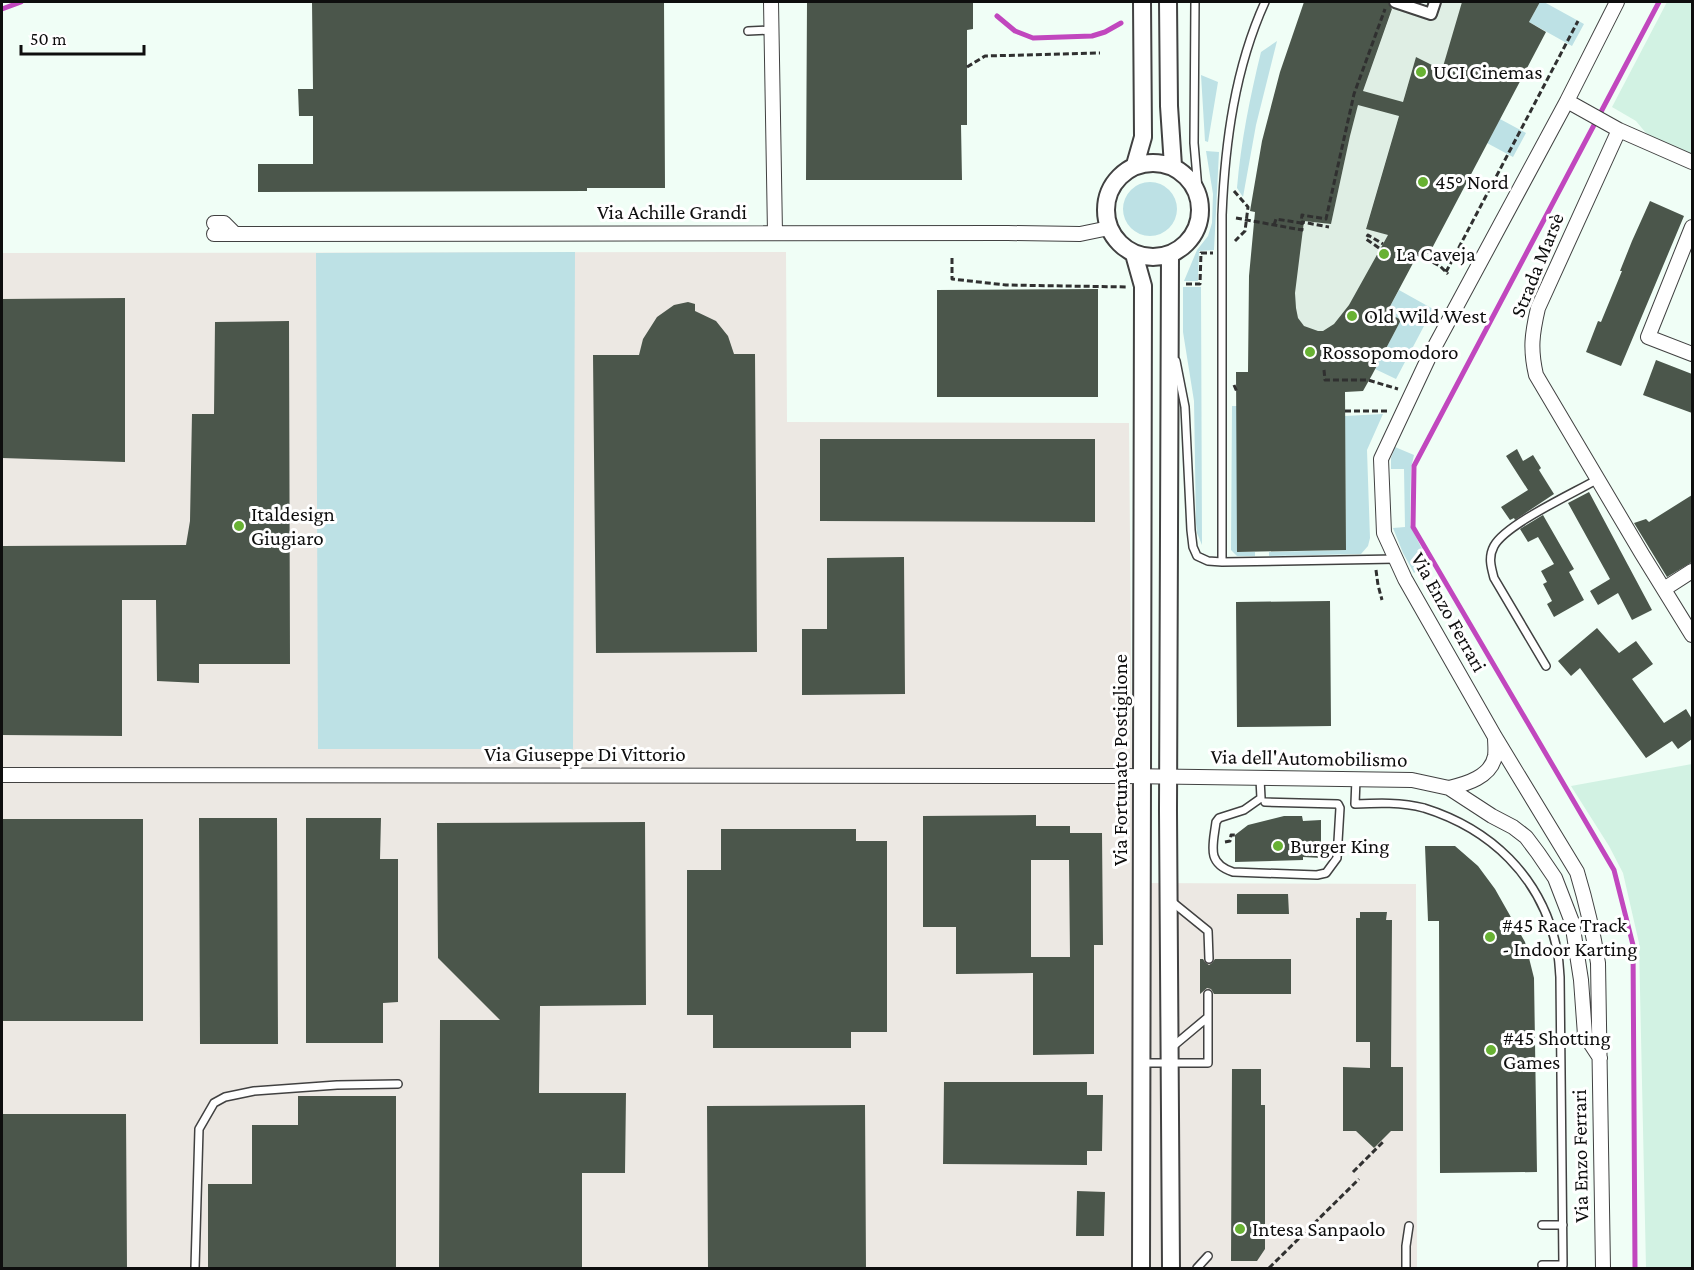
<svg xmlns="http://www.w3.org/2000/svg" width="1694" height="1270" font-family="'Crimson Pro',serif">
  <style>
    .industrial { fill: #ece8e3 }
    .farmland { fill: #d2f2e3 }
    .green { fill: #bde1e5 }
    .plaza { fill: #dfeee4 }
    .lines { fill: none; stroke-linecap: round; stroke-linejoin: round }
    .stream { stroke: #c147be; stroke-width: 5 }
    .building { fill: #4b564b; fill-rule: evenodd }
    .service-casing { stroke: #414141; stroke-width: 10 }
    .pedestrian-casing { stroke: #414141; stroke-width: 14 }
    .minor-casing { stroke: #414141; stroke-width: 16 }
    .tertiary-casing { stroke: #414141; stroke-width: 20 }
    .path { stroke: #303030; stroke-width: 3; stroke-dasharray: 6 3; stroke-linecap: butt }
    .service { stroke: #fff; stroke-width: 7 }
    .pedestrian { stroke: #fff; stroke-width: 10 }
    .minor { stroke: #fff; stroke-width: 14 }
    .tertiary { stroke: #fff; stroke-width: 16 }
    .poi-dot { fill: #68b133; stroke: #fff; stroke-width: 2 }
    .labels { text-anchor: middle; stroke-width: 6; stroke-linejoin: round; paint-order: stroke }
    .poi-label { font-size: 21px; fill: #0e0e0e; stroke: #fff; text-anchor: start }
    .street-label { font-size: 21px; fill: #0e0e0e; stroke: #fff }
  </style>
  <rect width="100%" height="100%" fill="#f0fef6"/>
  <path class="industrial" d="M786 252 787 422 1129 423 1133 883 1416 884 1417 1268H2V253Z"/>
  <path class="farmland" d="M1667 2H1692V159L1664 147 1646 133 1636 121 1612 107Z
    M1692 764V1268H1646L1639 943 1623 873 1609 846 1571 786Z"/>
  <path class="green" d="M1540 2H1544L1584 24 1572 46 1529 22Z
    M1277 41 1256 125 1243 197 1237 188C1241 141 1250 97 1261 52Z
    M1201 75 1218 82 1208 142 1205 141Z
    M1500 119 1526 133 1513 157 1487 143Z
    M1206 151 1219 152 1214 250 1199 251 1198 281H1184L1197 250 1208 236 1212 223 1213 194Z
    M1123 209a27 27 0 1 1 54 0a27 27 0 1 1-54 0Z
    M575 252 573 749H318L316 253Z
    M1183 287H1201L1202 545 1197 533 1196 523 1194 401 1183 332Z
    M1399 290 1433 309 1396 379 1375 369 1401 320 1387 312Z
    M1232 406H1237V552H1255V556H1237L1231 550Z
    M1383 414 1367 450 1370 538 1368 546 1361 554 1269 556V552L1346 550 1345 416Z
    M1395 447 1414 455 1411 468 1410 525 1429 563 1414 573 1403 553 1393 528 1405 527 1404 469H1391V458Z"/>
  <path class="plaza" d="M1395 2 1431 14 1435 2H1489L1452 75 1416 57 1366 228 1388 235 1390 232 1338 328 1317 336 1295 321 1290 218 1331 224 1350 136 1358 105Z"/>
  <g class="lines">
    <path class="stream" d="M2 9 21 2
      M997 16 1015 31 1033 38 1092 36 1105 32 1121 23
      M1635 1268 1633 945 1614 870 1413 527 1414 466 1659 2"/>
  </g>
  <path class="building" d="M312 2H664L665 188H587V191L258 192V164H313V116H299L298 89H313Z
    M807 2H973V29L967 30V125H961L962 180H806Z
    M1304 2H1388L1392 9 1363 91 1403 102 1416 57 1442 70 1462 2H1540L1529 22 1546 32 1429 254 1420 250 1387 312 1401 320 1372 375 1363 391 1345 392 1346 550 1237 552 1236 372H1248L1249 276 1255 212 1250 211 1262 141 1280 72ZM1358 105 1399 116 1366 229 1388 235 1349 305 1334 324 1323 331H1318L1304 326 1298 318 1296 308 1295 293 1304 221 1331 224 1350 136Z
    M1650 201 1684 216 1621 366 1586 352 1598 321 1601 322 1622 271H1620L1632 241Z
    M1098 289V397H937V290Z
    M125 298V462L2 458V299Z
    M688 302 695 304V311L716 321 728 336 734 354H755L757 652 596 653 593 355H639L643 339 657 317 674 305Z
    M289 321 290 664H199V683L157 681 156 600H122V736L2 735V546L186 545 190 521 192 414H214L215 322Z
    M1656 360 1692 374V413L1643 395Z
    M820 439H1095V522L820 521Z
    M1517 449 1523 461 1533 455 1541 468 1539 470 1554 494 1515 520 1514 518 1510 520 1501 507 1528 490 1506 456Z
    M1589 492 1652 610 1632 620 1618 593 1598 605 1590 591 1610 579 1568 503Z
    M1692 495V562L1667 577 1634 523 1646 519 1649 522Z
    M1543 515 1574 569 1569 572 1584 600 1554 617 1547 604 1552 601 1543 584 1547 582 1541 571 1554 564 1538 537 1528 542 1520 529Z
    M904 557 905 694 802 695V629H827V558Z
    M1330 601 1331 726 1237 727 1236 602Z
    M1597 628 1619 653 1636 641 1653 664 1632 679 1664 723 1686 709 1692 719V739L1678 749 1672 741 1646 758 1580 668 1571 676 1558 661Z
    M1036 815V826H1070V833H1102L1103 945H1094V1054L1033 1055V973L956 974V927H923V816ZM1031 860H1069L1070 957H1031Z
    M1284 816H1302L1303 821 1321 820V858L1303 857V860L1235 862V835L1248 825Z
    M199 818H277L278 1044H200Z
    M306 818H381L380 859H398V1002L383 1003V1043H306Z
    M2 819H143V1021H2Z
    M645 822 646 1005 540 1006 539 1093H626L625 1173H582V1269H439L440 1020H500L438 958 437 823Z
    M721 829H856V841H887V1032H851V1048H713V1015H687V870H721Z
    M1425 846H1455L1478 866 1495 889 1525 942 1534 978 1537 1172 1440 1173 1439 921H1428Z
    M1237 894H1288L1289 914H1237Z
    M1360 912H1387L1386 920H1392L1391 1067H1403V1131H1391L1374 1148 1356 1131H1343V1067L1370 1068V1042H1356V918H1360Z
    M1200 959H1203L1205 962 1209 965 1212 963 1215 959H1291V994H1214L1211 989 1207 988 1200 994Z
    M1232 1069H1261V1105H1265V1249L1257 1261H1231Z
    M944 1082H1087V1095H1103L1102 1151H1087V1165L943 1164Z
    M298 1096H396V1269H208V1184H252V1125H298Z
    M865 1105 866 1269H708L707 1106Z
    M2 1114H126L127 1269H2Z
    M1077 1191 1105 1192 1104 1236H1076Z"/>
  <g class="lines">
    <g class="service-casing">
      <path id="service" d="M1195 2 1194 143 1199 201
        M748 31 772 30
        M1176 361 1185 407 1191 530 1193 547 1197 556 1208 561 1222 562 1396 559
        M1222 562V215C1225 142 1235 68 1265 2
        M1546 666 1494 578C1491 567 1488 557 1494 546 1506 524 1574 493 1598 479
        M1260 779 1261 798 1244 810 1219 818 1216 822C1213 846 1206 863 1233 872L1317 875 1326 873 1337 858 1340 808 1338 804 1265 802
        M1356 779 1355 804C1377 803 1402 802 1424 808 1491 829 1540 876 1556 945 1559 955 1559 966 1560 977L1563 1265H1542
        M1171 901 1208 931 1209 959
        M1171 1048 1208 1017V994
        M1142 1063H1208V1017
        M1542 1225H1563
        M195 1268 199 1129 214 1103 225 1097 254 1091 337 1085 398 1084
        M1197 1268 1208 1256
        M1406 1268V1246L1409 1226"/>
    </g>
    <g class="pedestrian-casing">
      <path id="pedestrian" d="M1395 2 1431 14 1435 2"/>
    </g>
    <g class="minor-casing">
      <path id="minor" d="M771 2 775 233
        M1567 101 1619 130 1692 162
        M1619 130 1538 308C1532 334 1530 349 1536 375L1642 554 1692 635
        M214 223H224L235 234
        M1692 227 1648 337 1692 354
        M214 234 1008 233 1080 234 1109 228
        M1664 589 1692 571
        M2 775 1125 776 1412 780 1449 788 1492 816 1513 827 1526 837 1538 853 1555 878 1572 922 1581 980 1585 1035 1600 1058
        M1449 788C1466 784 1491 777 1495 756 1496 750 1495 743 1495 737
        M1603 1268 1598 963C1593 931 1586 902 1577 872L1495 737 1405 579 1384 533 1381 459 1428 359 1567 101 1617 2"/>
    </g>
    <g class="tertiary-casing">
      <path id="tertiary" d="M1168 2 1169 106 1173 166
        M1106 210a47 47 0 1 1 94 0a47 47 0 1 1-94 0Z
        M1135 165 1143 137 1142 2
        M1134 254 1143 286 1141 1268
        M1170 254 1168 811 1171 1268"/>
    </g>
    <path class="path" d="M967 67 985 56 1100 53
      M1234 191 1248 207 1245 231 1235 241
      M1236 218 1302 230V222L1329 227
      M1274 225 1276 219 1301 223 1302 215 1326 219 1354 94 1385 9
      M1379 248 1366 239 1368 235 1383 244
      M1417 254 1440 266 1448 274
      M952 258V279L1006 285 1128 287
      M1446 272 1578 21
      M1186 284H1200L1201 253H1213
      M1324 370 1325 380H1368L1398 389
      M1234 385 1237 392
      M1345 411H1388
      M1376 570 1378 585 1382 600
      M1225 842 1230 841 1231 835H1235
      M1353 1172 1383 1142 1381 1141
      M1269 1268 1359 1179"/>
    <use href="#service" class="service"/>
    <use href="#pedestrian" class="pedestrian"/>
    <use href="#minor" class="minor"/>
    <use href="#tertiary" class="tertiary"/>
  </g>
  <g class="poi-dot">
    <circle cx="1421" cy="72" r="6"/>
    <circle cx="1423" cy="182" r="6"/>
    <circle cx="1384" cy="254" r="6"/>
    <circle cx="1352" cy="316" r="6"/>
    <circle cx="1310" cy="352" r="6"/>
    <circle cx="239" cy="526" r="6"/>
    <circle cx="1278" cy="846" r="6"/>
    <circle cx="1490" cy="937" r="6"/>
    <circle cx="1491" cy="1050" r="6"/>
    <circle cx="1240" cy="1229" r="6"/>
  </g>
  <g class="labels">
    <g class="poi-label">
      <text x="1433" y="79">UCI Cinemas</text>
      <text x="1435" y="189">45° Nord</text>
      <text x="1396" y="261">La Caveja</text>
      <text x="1364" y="323">Old Wild West</text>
      <text x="1322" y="359">Rossopomodoro</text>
      <text x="251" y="521">Italdesign<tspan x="251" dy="24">Giugiaro</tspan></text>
      <text x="1290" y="853">Burger King</text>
      <text x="1502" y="932">#45 Race Track<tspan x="1502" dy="24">- Indoor Karting</tspan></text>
      <text x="1503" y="1045">#45 Shotting<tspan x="1503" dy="24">Games</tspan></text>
      <text x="1252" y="1236">Intesa Sanpaolo</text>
    </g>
    <g class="street-label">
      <text x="672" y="219">Via Achille Grandi</text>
      <text transform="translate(1537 265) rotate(-68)" y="7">Strada Marsè</text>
      <text transform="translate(1449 612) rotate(61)" y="7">Via Enzo Ferrari</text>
      <text x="585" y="761">Via Giuseppe Di Vittorio</text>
      <text transform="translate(1309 758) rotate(1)" y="7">Via dell'Automobilismo</text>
      <text transform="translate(1120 760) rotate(-90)" y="7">Via Fortunato Postiglione</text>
      <text transform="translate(1580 1156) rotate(-91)" y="7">Via Enzo Ferrari</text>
    </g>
  </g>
  <rect width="1694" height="1270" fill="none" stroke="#0e0e0e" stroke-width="6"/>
  <path d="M21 45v9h123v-9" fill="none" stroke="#0e0e0e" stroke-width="3"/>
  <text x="30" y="45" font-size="18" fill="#0e0e0e" stroke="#ffffff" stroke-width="4.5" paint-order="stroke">50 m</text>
</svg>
